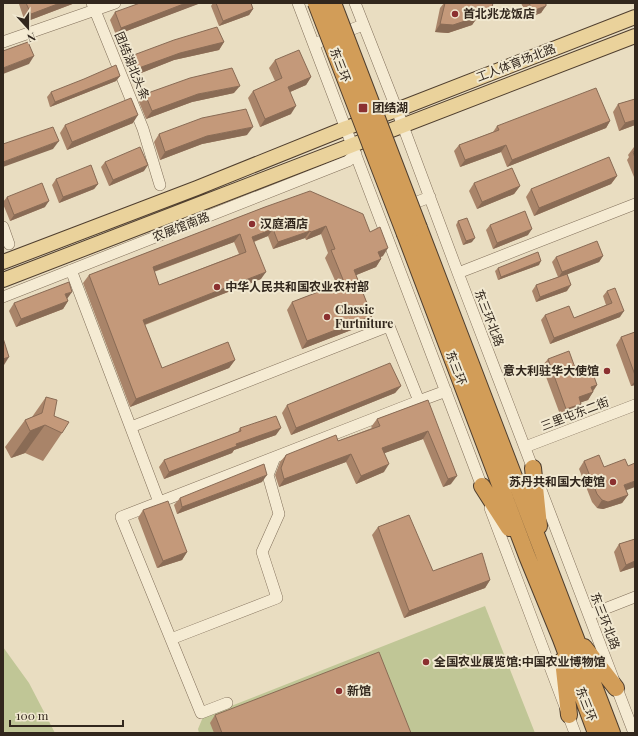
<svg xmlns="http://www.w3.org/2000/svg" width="638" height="736" font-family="'Playfair Display','Noto Sans SC',serif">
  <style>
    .green { fill: #c0c696 }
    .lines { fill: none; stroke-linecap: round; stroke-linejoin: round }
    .minor-casing { stroke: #816f5a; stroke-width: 12 }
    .major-casing { stroke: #4f3e2e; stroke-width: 16 }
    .highway-casing { stroke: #4f3e2e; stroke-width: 18 }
    .minor { stroke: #f5ebd3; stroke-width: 11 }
    .major { stroke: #ead29b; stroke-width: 14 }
    .highway { stroke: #d29d58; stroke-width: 16 }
    .highway-bridge-casing { stroke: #4f3e2e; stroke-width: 18; stroke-linecap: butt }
    .highway-bridge { stroke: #d29d58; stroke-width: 16 }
    .wall { fill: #a98469; fill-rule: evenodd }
    .shaded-wall { fill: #896b55 }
    .building { fill: #c4997a; stroke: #896b55; fill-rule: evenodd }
    .poi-dot { fill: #8b3030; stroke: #f1e8d0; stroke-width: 1.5 }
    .labels { text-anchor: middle; stroke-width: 4; stroke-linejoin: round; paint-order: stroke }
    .poi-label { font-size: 12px; font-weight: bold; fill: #32271d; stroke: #f1e8d0; text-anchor: start }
    .street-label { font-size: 12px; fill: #32271d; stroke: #f1e8d0 }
  </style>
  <rect width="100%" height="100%" fill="#e9ddc1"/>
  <path class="green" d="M485 606 535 733H199L198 729 203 717Z
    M3 647 29 683 55 733H3Z"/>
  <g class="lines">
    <g class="minor-casing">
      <path id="minor" d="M92 3 143 129 160 185
        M298 3 484 492
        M355 3 397 110 458 273 634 733
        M3 42 115 3
        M314 44 363 25
        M404 207 430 197
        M3 227 9 244
        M71 270 159 502
        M458 273 635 204
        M3 297 348 161 356 154
        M419 401 446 391
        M131 427 389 326 419 401 121 517 201 713 227 703
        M525 447 635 405
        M490 508 575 733
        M589 615 635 597
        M171 639 277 598 262 552 279 514 268 475 275 457"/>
    </g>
    <g class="major-casing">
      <path id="major" d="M3 262 197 188 346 128 394 111 635 17
        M3 280 635 36"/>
    </g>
    <g class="highway-casing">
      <path id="highway" d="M419 228 612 733
        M405 234 527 556 561 639 596 733
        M533 468 539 526
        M482 486 509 528
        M584 647 616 688
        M563 660 569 715"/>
    </g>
    <use href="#minor" class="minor"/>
    <use href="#major" class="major"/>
    <use href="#highway" class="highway"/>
    <g class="highway-bridge-casing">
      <path id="highway-bridge" d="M316 3 405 234
        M333 3 419 228"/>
    </g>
    <use href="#highway-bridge" class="highway-bridge"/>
  </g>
  <path class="wall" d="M20 3H75L25 22 19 4Z
    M200 3 116 35 110 20 115 12Z
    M213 3H251L253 9 249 15 219 26 211 6Z
    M444 3H493L492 7 487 15 477 18 472 25 448 33 435 32 440 8Z
    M521 3H546L541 13 530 17 526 14Z
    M224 42 219 50 174 60 131 77 126 63 131 56Z
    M275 60 311 77 306 85 290 92 291 114 260 127 248 98 253 91 275 81 269 68Z
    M120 76 116 81 50 107 47 97 51 92Z
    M234 93 192 102 146 119 139 102 145 94Z
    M635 99V125L619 131 613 112 618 104Z
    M610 121 606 128 507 167 501 152 460 167 454 151 459 145 493 132 497 126Z
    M133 123 67 150 60 133 65 125Z
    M159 134 247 135 202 144 160 160 154 142Z
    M634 147H635V177H634L627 160 629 157 628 155Z
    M105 162 144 171 109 186 101 167Z
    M617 176 611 184 534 216 526 197 531 189Z
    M56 179 98 184 94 189 59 203 52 185Z
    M474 183 520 186 514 194 477 209 469 191Z
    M7 197 45 207 10 221 3 204V202Z
    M265 207 370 232 383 256 380 257 381 259 376 267 356 275 372 316 367 324 302 349 287 310 292 302 337 285 325 258 328 253 321 234 306 240 305 238 273 249 268 236 254 242 261 279 145 325 162 368 235 360 229 368 130 407 83 283 89 275ZM234 242 239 254 159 285 154 272Z
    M458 221 472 242 463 245 456 225Z
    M490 225 528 235 493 249 486 230Z
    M603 256 599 262 567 274V291L536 302 532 291 536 285 558 277 552 262 556 257Z
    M539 265 498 280 495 271 498 268Z
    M607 291 620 317 550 344 541 320 545 315 574 318 606 305 603 296Z
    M67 299 68 301 63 309 16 327 9 311 14 303Z
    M635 332V385L631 386 616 345 621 337Z
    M548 359 578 376 597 385 588 400 581 402 576 411 561 417 542 366Z
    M401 386 395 393 291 435 282 413 287 405Z
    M46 397 62 433 43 461 25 453 11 458 5 447 25 420 32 417Z
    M428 400 451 484 443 487 423 439 384 453V472L356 484 346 462 279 487 275 475 280 462 286 455 338 441 372 428 371 427 377 419Z
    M240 428 276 435 234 450 232 453 164 479 159 467 164 460 238 432Z
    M584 461 604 467 626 490 628 495 622 503 603 509 597 508 592 502 579 469Z
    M262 482 177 514 174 505 180 498Z
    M143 510 187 552 182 560 157 568 138 518Z
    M378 527 433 571 490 580 485 588 404 618 372 535Z
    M635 539V567L620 572 614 552 619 544Z
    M215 715 411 733H214L210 723Z"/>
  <path class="shaded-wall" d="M60 3H75L25 22 31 14Z
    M186 3H201L116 35 121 28Z
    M546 6 541 13 530 17 535 10Z
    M492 7 487 15 477 18 472 25 448 33 435 32 440 24Z
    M253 9 249 15 219 26 223 21Z
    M224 42 219 50 174 60 131 77 136 69 180 53Z
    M34 56 29 64 3 74V68Z
    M120 76 116 81 50 107 55 102Z
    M311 77 306 85 283 95 288 87Z
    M240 86 234 93 192 102 146 119 152 111 198 94Z
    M296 106 291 114 260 127 265 119Z
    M138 115 133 123 67 150 72 142Z
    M635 120V125L619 131 625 123Z
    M610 121 606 128 507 167 512 160Z
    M253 127 247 135 202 144 160 160 165 152 207 136Z
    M59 141 53 149 3 167V162Z
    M506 145 501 152 460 167 465 160Z
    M148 165 144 171 109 186 113 180Z
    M617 176 611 184 534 216 539 208Z
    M98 184 94 189 59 203 63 197Z
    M520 186 514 194 477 209 482 202Z
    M49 201 45 207 10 221 14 215Z
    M326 226 321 234 306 240 311 232Z
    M273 229 268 236 247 244 252 237Z
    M532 229 528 235 493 249 497 243Z
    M310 231 305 238 273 249 278 242Z
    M240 234 234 242 147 274 153 267Z
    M475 238 472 242 463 245 466 241Z
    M388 248 383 256 373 260 378 252Z
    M603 256 599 262 558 278 562 272Z
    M381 259 376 267 349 278 354 270Z
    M541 261 539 265 498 280 501 277Z
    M266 272 261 279 138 327 143 320Z
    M571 285 567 291 536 302 540 297Z
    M72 292 67 299 65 294Z
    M68 301 63 309 16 327 21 319Z
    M624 311 620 317 550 344 554 338Z
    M372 316 367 324 302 349 307 341Z
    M9 357 4 365H3V359Z
    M235 360 229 368 130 407 136 399Z
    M635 381V385L631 386Z
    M597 385 592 392 591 387Z
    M401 386 395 393 291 435 296 428Z
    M593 392 588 400 574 405 579 397Z
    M581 404 576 411 561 417 566 409Z
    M45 425 25 453 11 458 30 431Z
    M281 428 276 435 234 450 232 453 164 479 169 472 236 444Z
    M428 431 423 439 377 456 382 448Z
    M351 454 346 462 279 487 284 479Z
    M389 464 384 472 356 484 361 476Z
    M267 475 262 482 177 514 182 507Z
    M457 476 451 484 443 487 448 479Z
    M635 481V487L619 493 624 485Z
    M628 495 622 503 603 509 597 508 602 500Z
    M187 552 182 560 157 568 163 561Z
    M635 561V567L620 572 626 565Z
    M490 580 485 588 404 618 409 611Z"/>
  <path class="building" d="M26 3H60L31 14Z
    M140 3H186L121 28 115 12Z
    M216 3H251L253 9 223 21Z
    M445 3H493L492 7 482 10 477 17 453 25 440 24Z
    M529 3H546V6L535 10 531 7Z
    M217 27 224 42 180 53 136 69 131 56 174 40Z
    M28 42 34 56 3 68V51Z
    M299 50 311 77 288 87 296 106 265 119 253 91 282 78 275 60Z
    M116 65 120 76 55 102 51 92 84 79Z
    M232 68 240 86 198 94 152 111 145 94 190 78Z
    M596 88 610 121 512 160 506 145 465 160 459 145 499 130 497 126Z
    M131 98 138 115 72 142 65 125Z
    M635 99V120L625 123 618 104Z
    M246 109 253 127 207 136 165 152 159 134 202 118Z
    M53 127 59 141 3 162V144Z
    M140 147 148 165 113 180 105 162Z
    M635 151V158L633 152Z
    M609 157 617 176 539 208 531 189Z
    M91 165 98 184 63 197 56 179Z
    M512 168 520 186 482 202 474 183Z
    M42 183 49 201 14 215 7 197Z
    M310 191 363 214 370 232 380 227 388 248 378 252 381 259 354 270 372 316 307 341 292 302 344 282 331 250 335 249 326 226 311 232 310 231 278 242 273 229 252 237 266 272 143 320 162 368 228 342 235 360 136 399 89 275 265 207ZM240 234 246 252 159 285 153 267Z
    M525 211 532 229 497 243 490 225Z
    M467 218 475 238 466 241 458 221Z
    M597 241 603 256 562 272 556 257Z
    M538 252 541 261 501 277 498 268Z
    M567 274 571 285 540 297 536 285Z
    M69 282 72 292 65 294 68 301 21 319 14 303Z
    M615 288 624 311 554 338 545 315 569 306 574 318 612 303 607 291Z
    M635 332V375L621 337Z
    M3 338 9 357 3 359Z
    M569 351 578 376 592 371 597 385 591 387 593 392 579 397 581 404 566 409 548 359Z
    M390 363 401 386 296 428 287 405Z
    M46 397 57 400 54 416 69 422 62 433 45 425 30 431 25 420 42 413Z
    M428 400 457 476 448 479 428 431 382 448 389 464 361 476 351 454 284 479 281 468 286 455 336 435 338 441 380 426 377 419Z
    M276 416 281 428 236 444 237 446 169 472 164 460 241 431 240 428Z
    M599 455 604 467 625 459 628 466 635 463V481L624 485 628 495 608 502 602 500 597 494 584 461Z
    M264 464 267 475 182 507 180 498Z
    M168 501 187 552 163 561 143 510Z
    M409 515 433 571 482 553 490 580 409 611 378 527Z
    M635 539V561L626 565 619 544Z
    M379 652 411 733H222L215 715Z"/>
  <g class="poi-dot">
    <circle cx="455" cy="14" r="4"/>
    <rect x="358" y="103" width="10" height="10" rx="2"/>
    <circle cx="252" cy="224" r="4"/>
    <circle cx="217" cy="287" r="4"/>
    <circle cx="327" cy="317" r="4"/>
    <circle cx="607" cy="371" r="4"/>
    <circle cx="613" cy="482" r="4"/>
    <circle cx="426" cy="662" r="4"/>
    <circle cx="339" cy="691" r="4"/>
  </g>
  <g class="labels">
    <g class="poi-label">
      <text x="463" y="18">首北兆龙饭店</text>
      <text x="372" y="112">团结湖</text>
      <text x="260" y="228">汉庭酒店</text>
      <text x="225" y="291">中华人民共和国农业农村部</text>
      <text x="335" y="314">Classic<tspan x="335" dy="14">Furtniture</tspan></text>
      <text x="599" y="375" text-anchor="end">意大利驻华大使馆</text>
      <text x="605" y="486" text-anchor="end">苏丹共和国大使馆</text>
      <text x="434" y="666">全国农业展览馆;中国农业博物馆</text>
      <text x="347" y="695">新馆</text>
    </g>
    <g class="street-label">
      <text transform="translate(516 63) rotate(-21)" y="4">工人体育场北路</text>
      <text transform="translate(340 65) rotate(69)" y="4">东三环</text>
      <text transform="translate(132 66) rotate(68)" y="4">团结湖北头条</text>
      <text transform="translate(181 227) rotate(-21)" y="4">农展馆南路</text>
      <text transform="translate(489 318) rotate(69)" y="4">东三环北路</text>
      <text transform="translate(456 368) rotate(69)" y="4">东三环</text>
      <text transform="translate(575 414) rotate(-21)" y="4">三里屯东二街</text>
      <text transform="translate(605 621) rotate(69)" y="4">东三环北路</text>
      <text transform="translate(586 704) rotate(69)" y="4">东三环</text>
    </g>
  </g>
  <rect width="638" height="736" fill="none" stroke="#32271d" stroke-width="8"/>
  <g transform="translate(28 28) rotate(159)" stroke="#f1e8d0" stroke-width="3" paint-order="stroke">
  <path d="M0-3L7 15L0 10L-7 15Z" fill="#32271d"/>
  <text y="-6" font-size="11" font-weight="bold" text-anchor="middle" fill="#32271d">N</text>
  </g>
  <path d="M10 720v6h113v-6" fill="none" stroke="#32271d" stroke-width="2"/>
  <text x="16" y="720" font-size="12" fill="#32271d" stroke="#f1e8d0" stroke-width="3" paint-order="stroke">100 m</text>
</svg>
